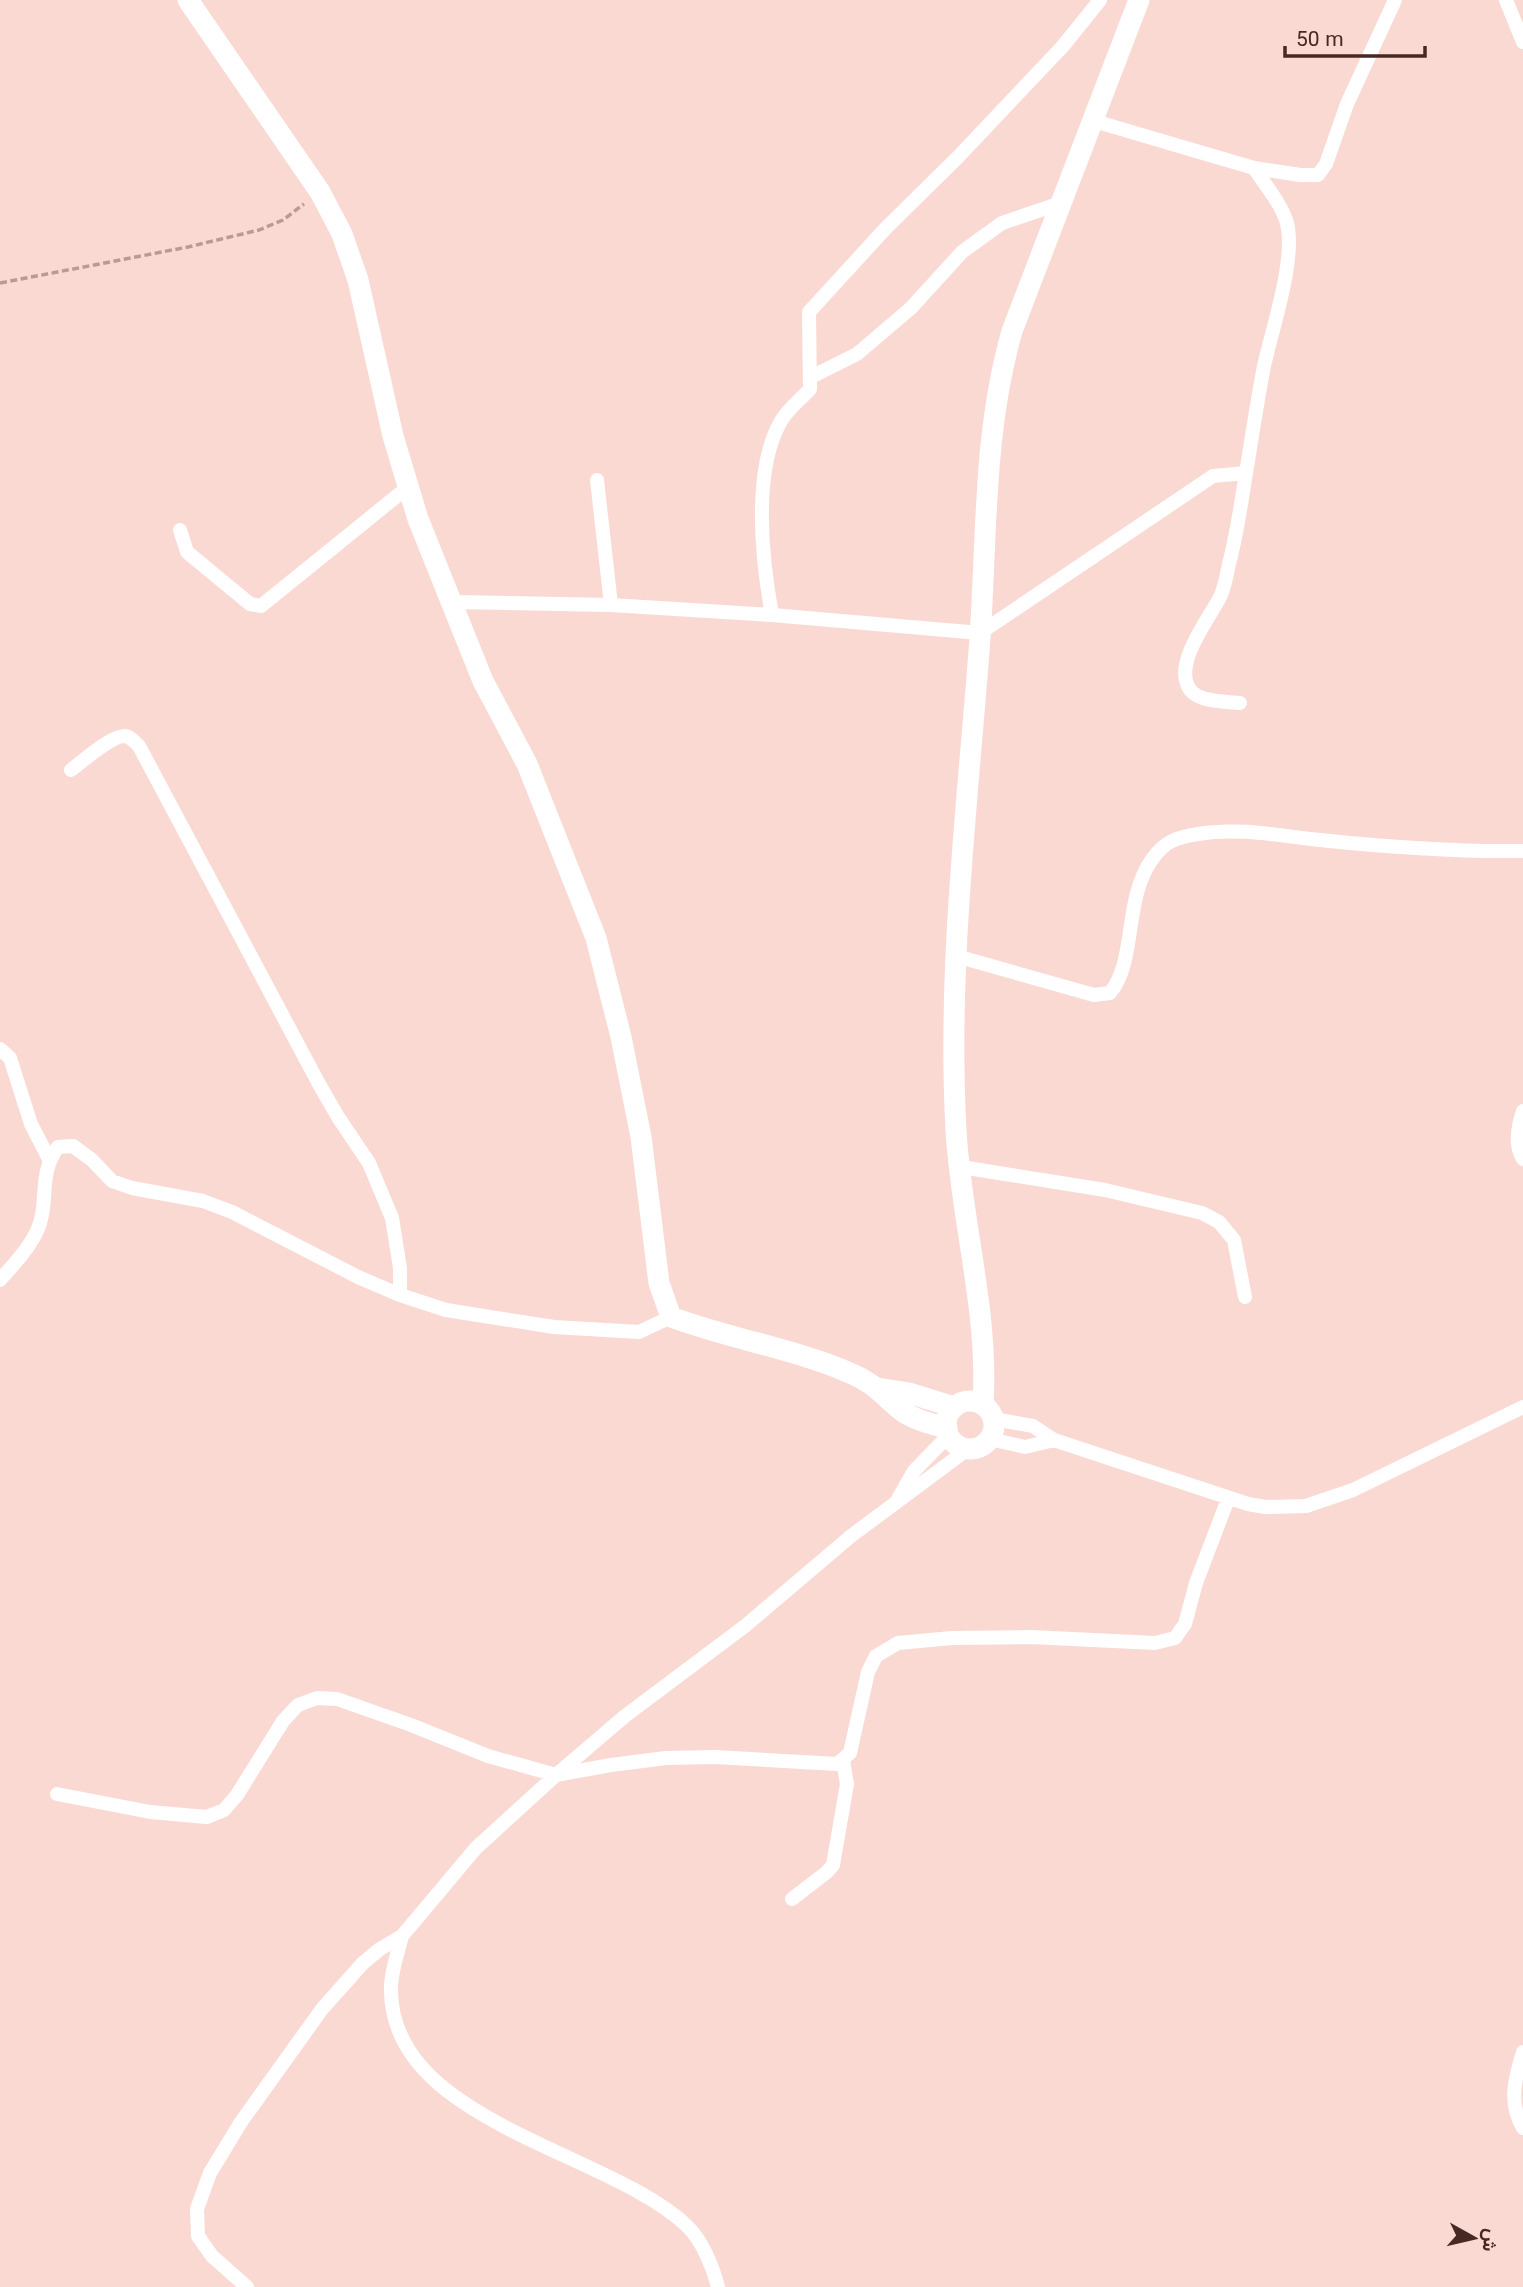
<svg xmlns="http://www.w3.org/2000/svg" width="1523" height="2287" font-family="Georgia,Vazirmatn,serif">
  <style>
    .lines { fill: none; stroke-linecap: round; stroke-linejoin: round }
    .path { stroke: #bb9a95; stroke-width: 3.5; stroke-dasharray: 7 3.5; stroke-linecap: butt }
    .street { stroke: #fff; stroke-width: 14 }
    .secondary { stroke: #fff; stroke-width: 21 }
  </style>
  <rect width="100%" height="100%" fill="#fad9d3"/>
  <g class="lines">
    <path class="path" d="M0 283 188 247 259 230 283 220 304 204"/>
    <path class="street" d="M1506 0 1523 42
      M1094 121 1254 168 1300 175H1318L1326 164 1347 104 1395 0
      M811 377 857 354 911 308 962 252 1002 223 1061 203
      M1246 473C1252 437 1257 402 1264 366 1272 329 1296 260 1287 223 1281 203 1265 185 1254 168
      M597 480 611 605
      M180 530 187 552 250 604 261 606 408 487
      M453 602 611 605 772 615 980 633 1213 476 1246 473C1241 504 1237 534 1229 564 1227 574 1225 585 1221 595 1210 618 1177 658 1187 684 1193 703 1224 701 1240 703
      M772 615C762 560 752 471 781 421 788 409 801 399 810 389L809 312 885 229 958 157 1063 46 1100 0
      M71 770C83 761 112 735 125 736 131 737 135 742 139 746L319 1084 338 1117 369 1163 392 1218 400 1268V1295
      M956 956 1094 995 1110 993C1137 961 1123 898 1153 858 1165 841 1178 837 1198 834 1237 827 1281 836 1320 840 1387 847 1456 852 1523 851
      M0 1049 10 1058 31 1124 49 1159
      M1523 1111C1518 1126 1514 1145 1523 1159
      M961 1167 1105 1190 1202 1213 1219 1222 1234 1240 1245 1297
      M0 1280C13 1265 28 1250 37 1231 50 1203 37 1175 58 1147L73 1146 92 1160 112 1181 132 1188 203 1201 232 1212 358 1277 400 1295 446 1310 554 1327 639 1332 671 1317
      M994 1419 1033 1426 1054 1440 1248 1504 1265 1507 1306 1506 1353 1490 1523 1407
      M990 1439 1025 1447 1054 1440
      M898 1499 914 1471 949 1435
      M57 1794 150 1812 207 1817 224 1810 237 1795 283 1721 298 1705 317 1698 337 1699 411 1725 488 1756 556 1775 611 1765 666 1758 715 1757 837 1764 850 1753 868 1672 876 1656 898 1643 952 1638 1031 1637 1155 1643 1175 1638 1185 1624 1196 1583 1228 1499
      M792 1899 827 1872 833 1865 847 1784 843 1760
      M402 1936C398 1952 391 1971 391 1988 389 2122 607 2150 687 2226 702 2240 713 2267 718 2287
      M1523 2052C1515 2078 1508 2103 1523 2128
      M247 2287 212 2256 198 2236 197 2209 210 2173 241 2122 322 2009 363 1963 380 1949 402 1936 476 1848 556 1775 625 1716 745 1626 851 1536 968 1449"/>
    <path class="secondary" d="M188 0 320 192 342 234 358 280 393 436 418 519 483 681 527 764 596 938 621 1037 641 1137 659 1283 671 1317C730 1339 792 1348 850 1373 875 1383 883 1396 902 1411 915 1420 932 1424 947 1428
      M878 1388 909 1393 954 1407
      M946 1425a24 24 0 1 1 48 0a24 24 0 1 1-48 0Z
      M983 1404C989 1312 961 1221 956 1130 947 966 968 801 980 638 987 534 983 433 1012 331L1139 0"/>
  </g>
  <g transform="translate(1474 2238) rotate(98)" stroke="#fad9d3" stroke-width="5" paint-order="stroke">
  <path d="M0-5L12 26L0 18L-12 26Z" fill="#472823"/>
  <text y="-10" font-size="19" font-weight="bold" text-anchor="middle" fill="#472823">ش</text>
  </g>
  <path d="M1285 46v10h140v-10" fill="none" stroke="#472823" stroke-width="3.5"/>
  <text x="1296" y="46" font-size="21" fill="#472823" stroke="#fad9d3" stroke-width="5" paint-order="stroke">50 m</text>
</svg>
